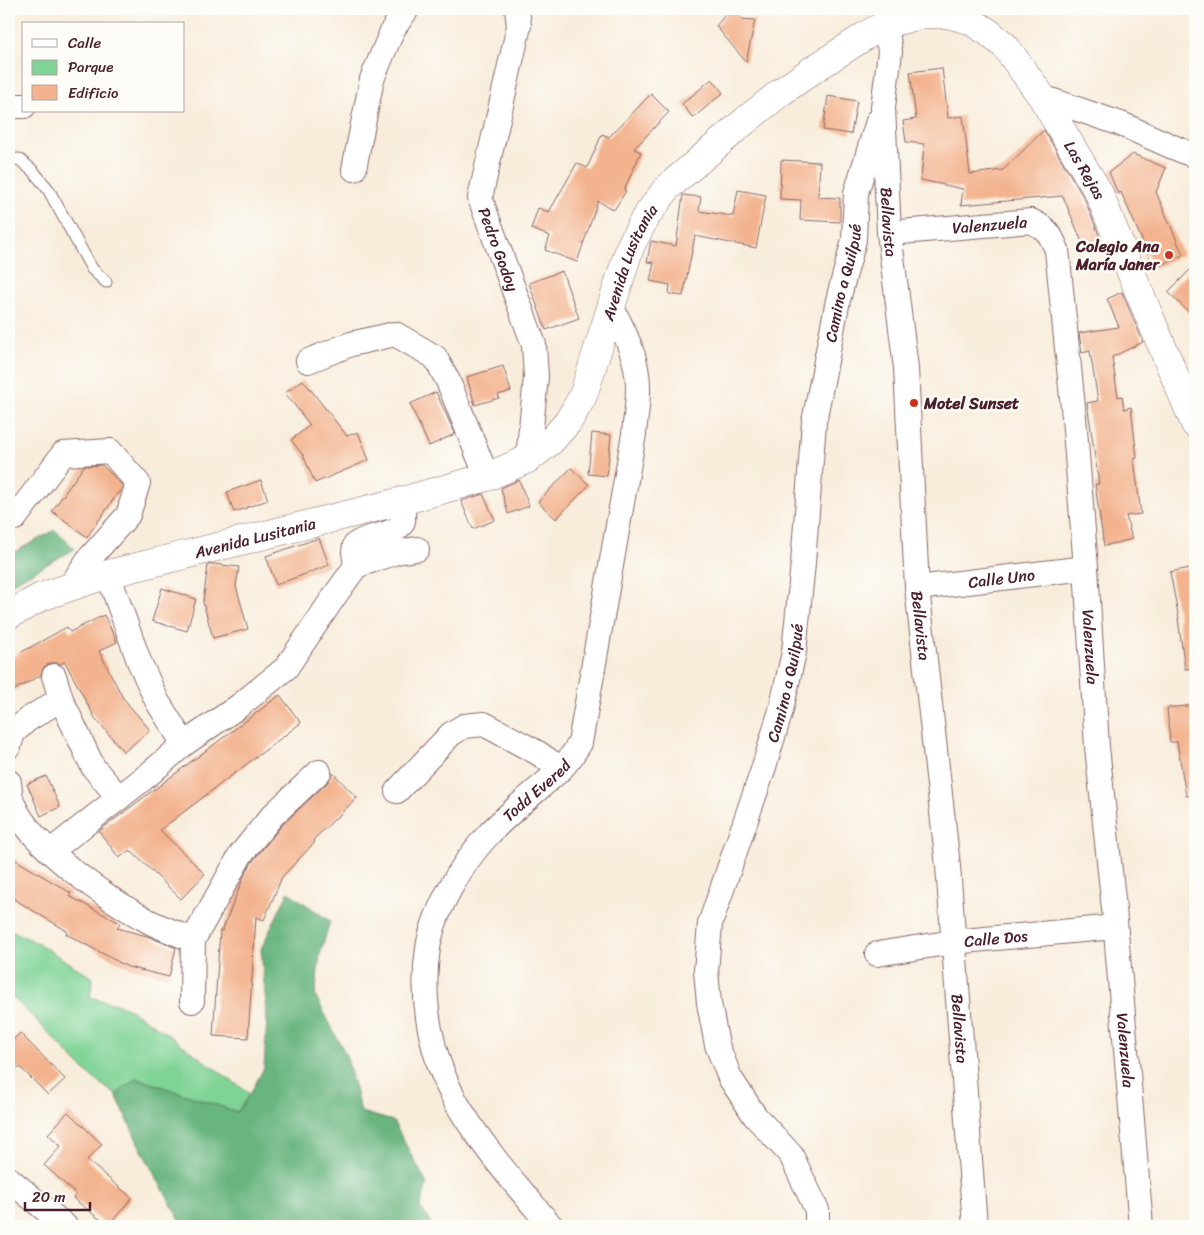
<svg xmlns="http://www.w3.org/2000/svg" width="1204" height="1235" font-family="Sriracha,sans-serif">
  <style>
    .green { fill: #7fd396; stroke: #647960 }
    .forest { fill: #67b57f; stroke: #586a55 }
    .building { fill: #f3b38e }
    .lines { fill: none; stroke-linecap: round; stroke-linejoin: round }
    .lane-casing { stroke: #876769; stroke-width: 13 }
    .street-casing { stroke: #876769; stroke-width: 26 }
    .secondary-casing { stroke: #876769; stroke-width: 29 }
    .lane { stroke: #fff; stroke-width: 11 }
    .street { stroke: #fff; stroke-width: 24 }
    .secondary { stroke: #fff; stroke-width: 28 }
    .poi-dot { fill: #c8321e; stroke: #fdfcf7; stroke-width: 2 }
    .labels { text-anchor: middle; stroke-width: 5; stroke-linejoin: round; paint-order: stroke }
    .street-label { font-size: 16px; fill: #4a1f2b; stroke: #fdfcf7 }
    .poi-label { font-size: 16px; font-weight: bold; fill: #4a1f2b; stroke: #fdfcf7; text-anchor: end }
  </style>
  <rect width="100%" height="100%" fill="#fdfcf7"/>
  <filter id="ink" filterUnits="userSpaceOnUse"><feTurbulence type="fractalNoise" baseFrequency=".02" numOctaves="2"/><feDisplacementMap in="SourceGraphic" scale="10" xChannelSelector="R" yChannelSelector="G"/><feConvolveMatrix kernelMatrix="1 2 1 2 8 2 1 2 1" color-interpolation-filters="sRGB"/></filter>
  <filter id="wash" filterUnits="userSpaceOnUse"><feTurbulence type="fractalNoise" baseFrequency=".0096" numOctaves="4" result="noise"/><feDisplacementMap in="SourceGraphic" scale="20" xChannelSelector="R" yChannelSelector="G"/><feGaussianBlur stdDeviation="1.12" result="paint"/><feColorMatrix in="noise" values="0 0 0 0 0 0 0 0 0 0 0 0 0 0 0 0 0 1.4 0 .05"/><feComposite in="paint" operator="in"/></filter>
  <g filter="url(#wash)">
    <rect width="100%" height="100%" fill="#f8eddb"/>
    <path class="green" d="M9 929 39 944 93 978 90 997 126 1007 163 1031 250 1094 237 1112 136 1078 116 1095 88 1074 37 1021 9 994Z"/>
    <path class="forest" d="M55 530 75 549 9 585V555Z
      M288 892 330 921 320 955 315 995 346 1055 361 1112 393 1121 427 1184 420 1207 433 1226H183L141 1149 116 1095 136 1078 237 1112 250 1094 264 1068 267 1018 261 949Z"/>
    <g id="blocks">
      <path class="building" d="M730 9H732L741 19 755 20 746 62 716 26Z
        M942 68 948 118 963 116 970 174 1003 170 1044 130 1085 200 1103 245 1086 252 1063 196 961 205 963 189 921 180 924 144 906 142 903 121 916 119 910 72Z
        M712 79 723 93 693 118 682 104Z
        M651 94 669 112 634 149 641 152 624 190 626 191 614 210 598 201 577 262 545 250 550 236 531 229 538 208 549 212 577 163 587 168 602 134 609 137Z
        M828 96 857 101 851 134 823 130Z
        M1133 154 1166 168 1156 192 1183 255 1154 268 1121 192 1118 194 1109 172Z
        M781 160 820 162 818 197 840 198V222L800 220 801 200 780 199Z
        M738 190 766 195 756 248 695 236 683 296 669 294 670 285 650 281 654 263 647 262 651 241 676 246 683 195 701 197 699 211 733 216Z
        M1195 265V318L1168 292Z
        M562 271 579 318 546 330 529 283Z
        M1122 292 1143 342 1112 357 1118 397 1122 396 1124 409 1131 407 1137 458 1134 459 1141 514 1126 516 1132 539 1104 546 1095 484H1099L1087 403 1098 401 1090 351 1082 353 1079 333 1119 327 1107 299Z
        M503 366 511 391 498 395 499 398 475 405 467 377Z
        M303 380 347 436 358 432 369 460 315 483 303 455 291 440 310 425 285 393Z
        M436 392 455 434 429 446 410 404Z
        M592 433 611 435 607 476 588 474Z
        M102 465 123 486 87 537 52 511 84 466Z
        M571 468 589 485 556 519 538 502Z
        M261 480 268 500 248 507 247 506V508L234 512 227 492Z
        M519 480 529 506 508 514 501 488Z
        M483 494 495 520 473 529 461 501Z
        M319 538 329 565 276 585 266 556Z
        M213 564 239 567 236 586 248 629 213 638 203 602 208 565Z
        M1195 567V668L1185 669 1178 619H1179L1170 572Z
        M162 588 196 599 187 631 152 621Z
        M104 615 117 642 99 651 123 698 150 730 124 752 95 718 65 662 60 664 57 663H50L44 667 41 675 9 693V659L67 627 70 632Z
        M280 695 301 723 160 830 205 874 181 899 130 850 119 858 99 831Z
        M1195 705V795L1186 796 1177 742H1170L1167 708Z
        M333 773 357 798 313 840 315 842 282 877 264 920 256 917 248 1038 213 1036 220 930 222 931 244 876 252 862 282 825 328 782Z
        M46 776 60 807 41 816 27 784Z
        M9 856 71 893 69 896 120 923 117 928 147 936 176 948 169 977 128 967 66 934 67 931 9 896Z
        M20 1033 65 1079 48 1095 20 1067 9 1078V1044Z
        M68 1112 102 1144 87 1160 132 1198 108 1226 73 1198 76 1194 44 1165 61 1146 48 1134Z"/>
    </g>
  </g>
  <g filter="url(#ink)">
    <use href="#blocks" fill-opacity="0" stroke="#876769" stroke-width="1"/>
    <g class="lines">
      <g class="lane-casing">
        <path id="lane" d="M9 160 19 159 33 171 48 189 92 269 106 282"/>
      </g>
      <g class="street-casing">
        <g id="street">
          <path id="s1" d="M517 9 519 26 480 198 534 345 536 377 528 459"/>
          <path id="s2" d="M886 24 890 52 883 107 889 233 906 368 917 588 948 866 975 1226"/>
          <path d="M1042 97 1121 124 1173 147 1195 156"/>
          <path d="M9 106H24"/>
          <path d="M354 169 372 79 393 29 407 9"/>
          <path id="s3" d="M889 233 1031 221C1047 229 1050 233 1057 250L1074 417 1086 568 1097 747 1114 909 1141 1226"/>
          <path d="M308 361 351 344 395 334 435 357 448 381 487 477"/>
          <path d="M15 518 63 454 110 451 138 483 128 515 88 560 70 587"/>
          <path d="M356 566 354 552 355 545C366 535 400 535 403 521 404 515 402 507 402 501"/>
          <path d="M108 574 139 661 157 701 184 744"/>
          <path id="s4" d="M917 588 1086 568"/>
          <path d="M54 676 61 699 93 767 119 798"/>
          <path d="M9 746 13 733 27 720 61 699"/>
          <path d="M9 782C10 789 10 798 13 804 32 848 109 900 150 922 164 929 179 934 193 940"/>
          <path d="M397 791 451 734 464 726 484 724 538 753 561 769"/>
          <path d="M51 851 148 775 184 744 239 706 286 668 336 594 356 566 397 552 417 549"/>
          <path id="s5" d="M877 954 953 942 1115 927"/>
          <path d="M192 1001 193 940 241 854 272 816 319 772"/>
          <path d="M9 1179 65 1226"/>
          <path id="s6" d="M551 1226C518 1187 482 1147 456 1102 431 1057 420 1000 428 948 434 910 462 863 488 835 510 811 537 791 561 769L571 757 580 743 634 434C635 420 638 406 638 391 639 360 625 333 611 306"/>
          <path id="s7" d="M817 1226V1210L791 1155 755 1116 730 1078 717 1045 709 1003 706 971 710 924 763 770 781 710 794 652 803 563 814 422 838 300 854 240 856 193 878 121"/>
        </g>
      </g>
      <g class="secondary-casing">
        <g id="secondary">
          <path id="s8" d="M9 615 41 597 108 574 402 501 487 477 528 459 551 441 568 422 583 396 630 247 645 218 667 188 745 121 781 92 811 71 865 36 886 24 924 14H947L969 20 988 32 1005 46 1042 97 1099 193 1137 287 1195 424"/>
        </g>
      </g>
      <use href="#lane" class="lane"/>
      <use href="#street" class="street"/>
      <use href="#secondary" class="secondary"/>
    </g>
  </g>
  <g class="poi-dot">
    <circle cx="1169" cy="255" r="5"/>
    <circle cx="914" cy="403" r="5"/>
  </g>
  <g class="labels">
    <g class="street-label">
      <text dy="6" stroke="none"><textPath href="#s8" startOffset="1406">Las Rejas</textPath></text>
      <text dy="6" stroke="none"><textPath href="#s2" startOffset="199">Bellavista</textPath></text>
      <text dy="6" stroke="none"><textPath href="#s3" startOffset="101">Valenzuela</textPath></text>
      <text dy="6" stroke="none"><textPath href="#s1" startOffset="248">Pedro Godoy</textPath></text>
      <text dy="6" stroke="none"><textPath href="#s8" startOffset="770">Avenida Lusitania</textPath></text>
      <text dy="6" stroke="none"><textPath href="#s7" startOffset="991">Camino a Quilpué</textPath></text>
      <text dy="6" stroke="none"><textPath href="#s8" startOffset="259">Avenida Lusitania</textPath></text>
      <text dy="6" stroke="none"><textPath href="#s4" startOffset="85">Calle Uno</textPath></text>
      <text dy="6" stroke="none"><textPath href="#s2" startOffset="604">Bellavista</textPath></text>
      <text dy="6" stroke="none"><textPath href="#s3" startOffset="581">Valenzuela</textPath></text>
      <text dy="6" stroke="none"><textPath href="#s7" startOffset="586">Camino a Quilpué</textPath></text>
      <text dy="6" stroke="none"><textPath href="#s6" startOffset="511">Todd Evered</textPath></text>
      <text dy="6" stroke="none"><textPath href="#s5" startOffset="120">Calle Dos</textPath></text>
      <text dy="6" stroke="none"><textPath href="#s2" startOffset="1009">Bellavista</textPath></text>
      <text dy="6" stroke="none"><textPath href="#s3" startOffset="986">Valenzuela</textPath></text>
    </g>
    <g class="poi-label">
      <text x="1159" y="252">Colegio Ana<tspan x="1159" dy="18">María Janer</tspan></text>
      <text x="924" y="409" text-anchor="start">Motel Sunset</text>
    </g>
  </g>
  <rect width="1204" height="1235" fill="none" stroke="#fdfcf7" stroke-width="30"/>
  <rect x="22" y="22" width="162" height="90" fill="#fdfcf7" stroke="#b5a4a5"/>
  <rect x="32" y="39" width="25" height="8" fill="#ffffff" stroke="#b5a4a5"/>
  <text x="68" y="48" font-size="15" fill="#4a1f2b">Calle</text>
  <rect x="32" y="60" width="25" height="15" fill="#7fd396" stroke="#b5a4a5"/>
  <text x="68" y="72" font-size="15" fill="#4a1f2b">Parque</text>
  <rect x="32" y="85" width="25" height="15" fill="#f3b38e" stroke="#b5a4a5"/>
  <text x="68" y="98" font-size="15" fill="#4a1f2b">Edificio</text>
  <path d="M25 1202v8h65v-8" fill="none" stroke="#4a1f2b" stroke-width="2.5"/>
  <text x="32" y="1202" font-size="15" fill="#4a1f2b" stroke="#fdfcf7" stroke-width="4" paint-order="stroke">20 m</text>
</svg>
